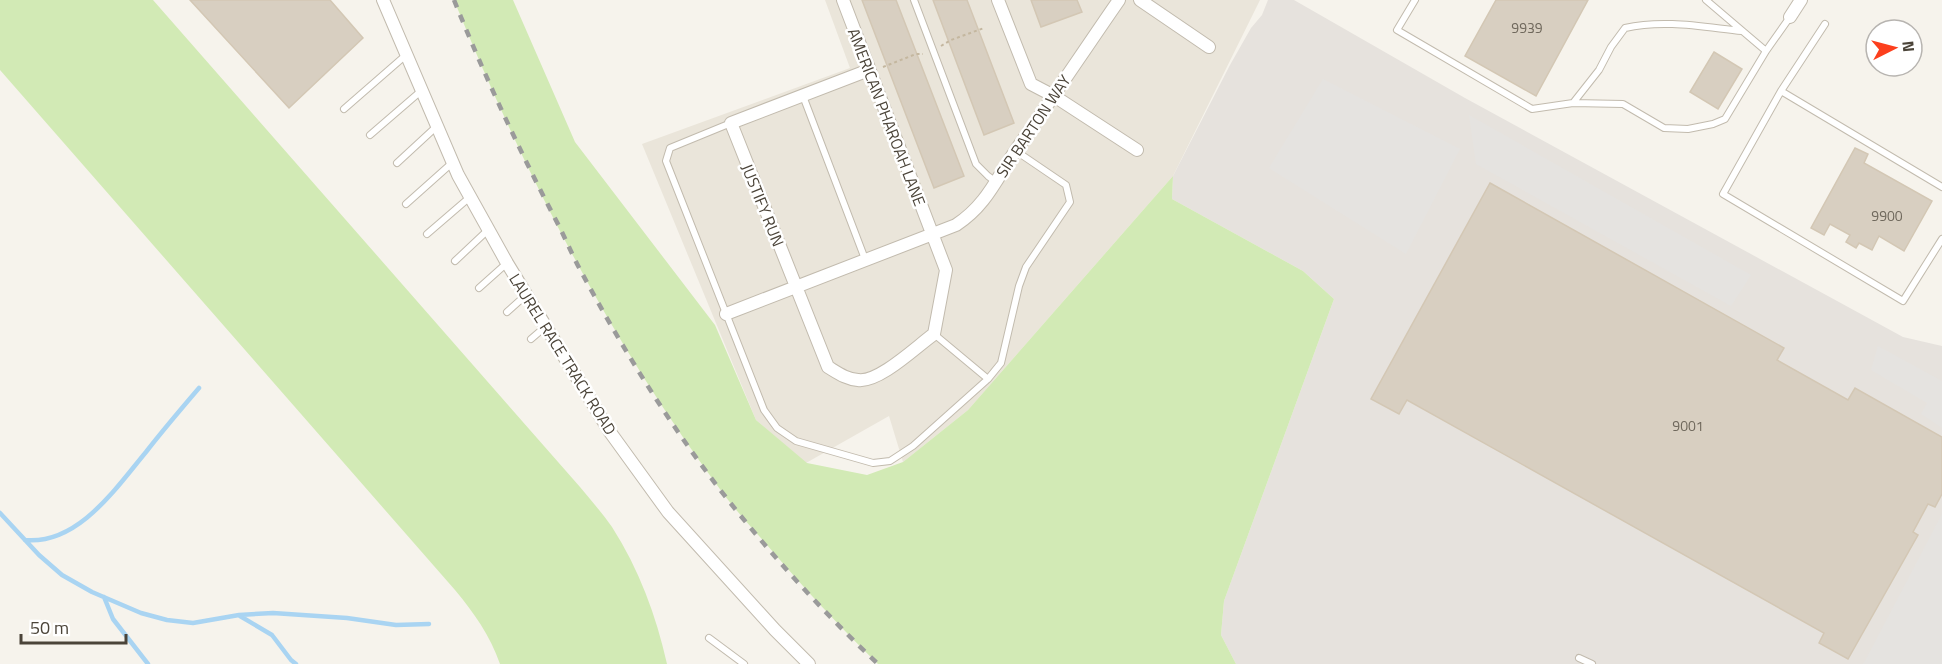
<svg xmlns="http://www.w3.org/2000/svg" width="1942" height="664" font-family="'Titillium Web',sans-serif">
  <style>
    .residential { fill: #eae5da }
    .industrial { fill: #e6e2dd }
    .green { fill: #d2eab5 }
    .parking { fill: #e5e3e0 }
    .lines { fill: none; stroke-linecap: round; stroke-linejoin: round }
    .stream { stroke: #a9d4f2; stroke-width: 4.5 }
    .building { fill: #d8cfc1; stroke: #d3c7b4; stroke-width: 1.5 }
    .service-casing { stroke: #c2bbae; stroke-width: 8 }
    .minor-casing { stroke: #c2bbae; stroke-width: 14 }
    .path { stroke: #c4b79f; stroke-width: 2; stroke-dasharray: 3 3; stroke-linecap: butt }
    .service { stroke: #fff; stroke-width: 6 }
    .minor { stroke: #fff; stroke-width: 12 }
    .rail { stroke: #9a9a9a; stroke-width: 4.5; stroke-dasharray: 8 8; stroke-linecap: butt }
    .labels { text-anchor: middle; stroke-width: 5; stroke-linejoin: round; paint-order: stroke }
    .number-label { font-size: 14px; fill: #6e675b }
    .street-label { font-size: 16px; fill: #4b4439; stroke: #fff }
  </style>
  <rect width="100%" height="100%" fill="#f6f3ec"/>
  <path class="residential" d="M825 0H1260L1173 176 968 410 903 462 889 416 806 463 756 420 642 144 850 68Z"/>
  <path class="industrial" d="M1268 0H1294L1465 98 1903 337 1942 346V664H1236L1221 635 1224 601 1334 299 1303 271 1172 199 1173 176 1230 65 1251 28 1262 15Z"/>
  <path class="green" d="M0 0H153L580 487C591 500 602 513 612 527 639 569 656 615 667 664H500C490 635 474 613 455 590L0 70Z
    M454 0H513L575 142 715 325 756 420 807 463 867 475 903 462 968 410 1173 176 1172 199 1303 271 1334 299 1224 601 1221 635 1236 664H878C839 626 802 586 767 545 753 529 738 513 725 496 612 345 525 175 454 0Z"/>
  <path class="parking" d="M1323 79 1460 149 1406 254 1269 168Z
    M1469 115 1751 275 1731 306 1476 164Z
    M1878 346 1942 381V428L1921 414 1927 403 1871 370Z
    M1942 514V664H1862L1864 663Z"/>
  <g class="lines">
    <path class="stream" d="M0 513 39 555 62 575 92 592 141 613 167 620 193 623 239 615 273 613 347 618 396 625 429 624
      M25 540C78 545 116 488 146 452 163 430 181 409 199 388
      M104 597 113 619 148 664
      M240 616 272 635 291 660 296 664"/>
  </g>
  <path class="building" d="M190 0H330L363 38 289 108Z
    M862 0H896L964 176 934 188Z
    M933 0H967L1014 123 984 135Z
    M1031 0H1077L1082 12 1041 27Z
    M1496 0H1588L1536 96 1465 56Z
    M1714 52 1742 69 1718 109 1690 92Z
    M1855 148 1868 154 1864 163 1932 201 1904 251 1879 236 1872 250 1859 243 1856 248 1846 242 1850 235 1830 224 1824 235 1811 228Z
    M1490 183 1784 348 1777 360 1848 400 1855 388 1942 437V494L1935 507 1928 504 1913 532 1918 535 1848 659 1819 643 1824 633 1407 400 1399 414 1371 399Z"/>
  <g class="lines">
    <g class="service-casing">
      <path id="service" d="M914 0 976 164 988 176 996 182
        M1415 0 1397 30 1532 109 1573 103 1623 104 1664 128 1688 129 1713 124 1725 119 1766 51 1790 17
        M1706 0 1766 51
        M1825 24 1781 91 1723 194 1903 301 1942 239
        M1781 91 1942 187
        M803 96 865 259
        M1573 103 1599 70 1611 47 1625 28C1664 19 1703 27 1742 31
        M344 109 406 55
        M731 123 670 148 666 161 764 410 777 428 796 441 873 463 890 461 913 446 988 379 1001 363 1019 286 1026 267 1070 202 1066 185 1016 151
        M370 135 421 91
        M397 163 436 127
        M406 204 452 163
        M427 234 470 197
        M455 261 488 230
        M479 288 507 263
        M507 312 526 295
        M934 334 988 379
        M531 339 545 327
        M709 638 744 664
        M1579 658 1592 664"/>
    </g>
    <g class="minor-casing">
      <path id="minor" d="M383 0 458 175 507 263 610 432 668 512 775 630 809 664
        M843 0 946 270 934 334C917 346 879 383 858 380 846 379 838 373 828 367L731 123 869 70
        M998 0 1031 84 1054 96 1137 150
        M1140 0 1209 47
        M1790 17 1801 0
        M726 314 956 225C987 205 997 177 1018 147 1052 99 1085 49 1119 0"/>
    </g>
    <path class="path" d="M941 46 951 40 984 28
      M883 67 916 54H923"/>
    <use href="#service" class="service"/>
    <use href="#minor" class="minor"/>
    <path class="rail" d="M454 0C485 77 520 152 559 226 567 242 574 259 583 275 625 353 673 430 728 500 774 558 824 613 878 664"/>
  </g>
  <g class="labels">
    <g class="number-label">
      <text x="1527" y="33">9939</text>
      <text x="1887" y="221">9900</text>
      <text x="1688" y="431">9001</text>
    </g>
    <g class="street-label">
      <text transform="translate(887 117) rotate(69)" y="6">AMERICAN PHAROAH LANE</text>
      <text transform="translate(1033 126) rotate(-56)" y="6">SIR BARTON WAY</text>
      <text transform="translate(763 205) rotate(68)" y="6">JUSTIFY RUN</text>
      <text transform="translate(563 354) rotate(58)" y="6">LAUREL RACE TRACK ROAD</text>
    </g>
  </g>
  <g transform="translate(1894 48) rotate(84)"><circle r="28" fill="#ffffff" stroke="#b7b4b0" stroke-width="1.5"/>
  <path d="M0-4.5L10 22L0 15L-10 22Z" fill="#fc3f1d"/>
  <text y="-9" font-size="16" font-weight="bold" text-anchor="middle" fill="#4b4439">N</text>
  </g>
  <path d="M21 634v9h105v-9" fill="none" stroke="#4b4439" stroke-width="3"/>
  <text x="30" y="634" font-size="18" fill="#4b4439" stroke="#ffffff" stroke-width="4.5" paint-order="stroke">50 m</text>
</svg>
